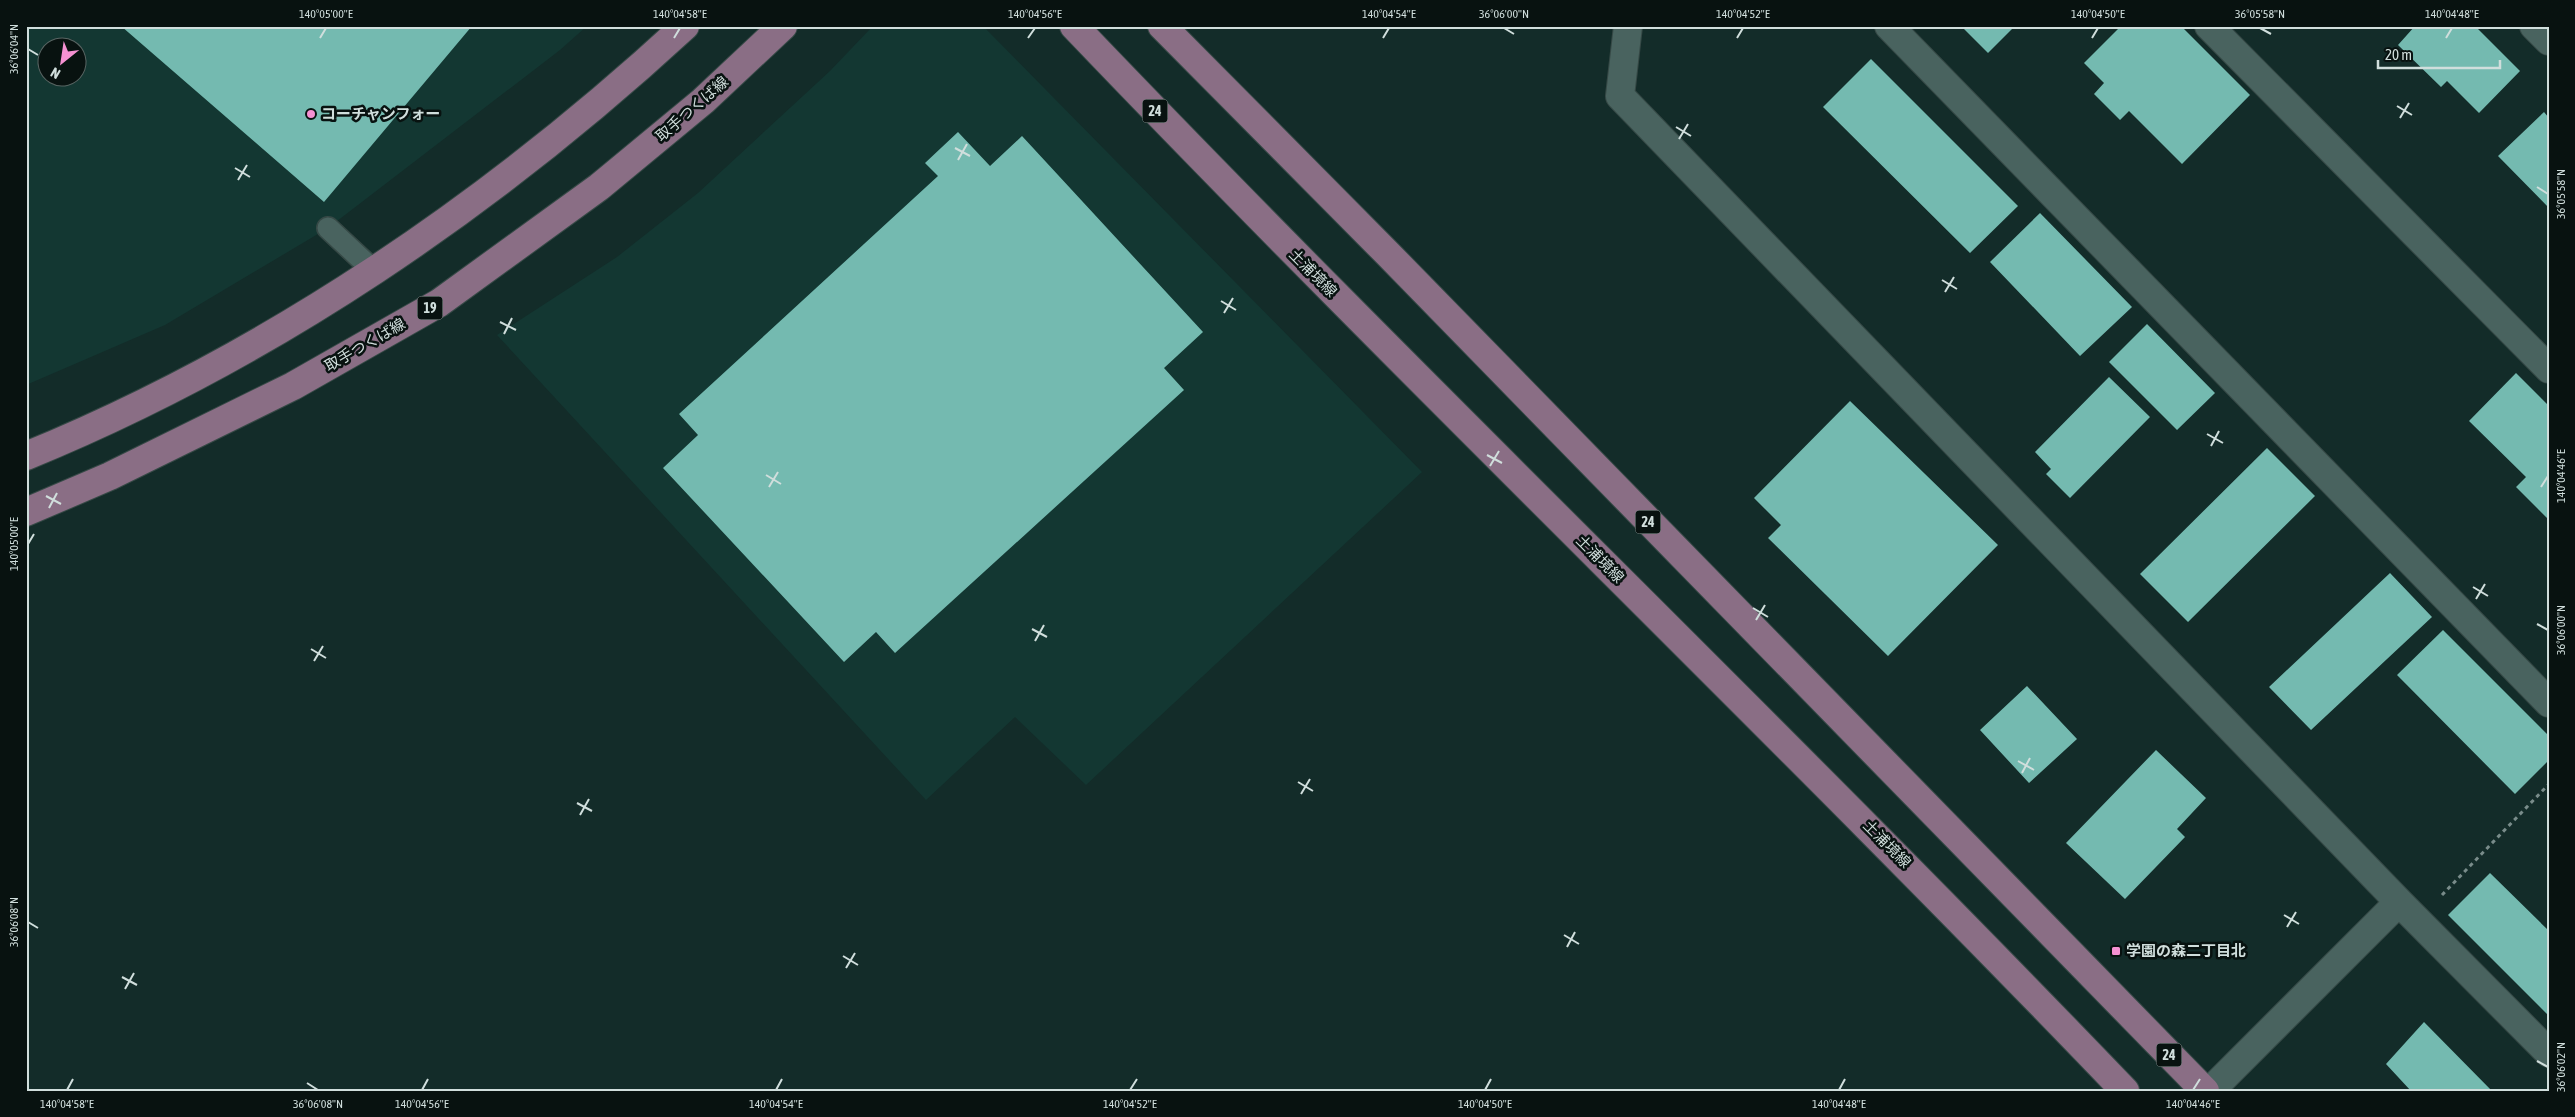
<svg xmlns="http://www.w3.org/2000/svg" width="2575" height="1117" font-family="'Asap Condensed','Noto Sans JP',sans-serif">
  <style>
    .built { fill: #133732; fill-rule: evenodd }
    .building { fill: #74bab0 }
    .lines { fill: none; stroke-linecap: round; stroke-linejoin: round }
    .service-casing { stroke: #364946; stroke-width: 24 }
    .minor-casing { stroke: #364946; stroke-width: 30 }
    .primary-casing { stroke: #364946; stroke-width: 30 }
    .path { stroke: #798c8a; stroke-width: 3; stroke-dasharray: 4 4; stroke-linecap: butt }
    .service { stroke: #49635f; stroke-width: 21 }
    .minor { stroke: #49635f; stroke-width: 28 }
    .primary { stroke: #8a6e85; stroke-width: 28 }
    .ticks { fill: none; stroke: #d0dedc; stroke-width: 2 }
    .poi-dot { fill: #f591d2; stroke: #081210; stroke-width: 2 }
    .labels { text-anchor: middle; stroke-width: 5; stroke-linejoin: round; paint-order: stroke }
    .shield { fill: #081210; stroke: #94a19f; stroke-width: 1 }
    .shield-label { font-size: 14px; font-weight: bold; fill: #d0dedc }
    .street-label { font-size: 15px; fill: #d0dedc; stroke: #081210 }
    .poi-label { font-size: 15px; font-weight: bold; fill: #d0dedc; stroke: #081210; text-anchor: start }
    .neatline { fill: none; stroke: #d0dedc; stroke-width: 2 }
    .ticks-label { font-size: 12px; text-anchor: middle; fill: #d0dedc }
  </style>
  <rect width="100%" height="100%" fill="#132c29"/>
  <path class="built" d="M26 26H587L560 50 328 228 165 325 26 385ZM48 48H78V78H48Z
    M983 26 1422 472 1086 785 1015 717 926 800 497 335 617 257 698 193 830 71 872 27Z"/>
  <path class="building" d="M121 26H472L324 202Z
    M1961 26H2015L1988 53Z
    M2121 26H2181L2250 95 2182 164 2129 111 2120 120 2094 94 2104 83 2084 63Z
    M2415 26H2475L2520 71 2479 113 2447 81 2441 87 2398 45Z
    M1871 59 2018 206 1970 253 1823 107Z
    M2544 112 2549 118V208L2498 156Z
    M958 132 990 166 1022 136 1203 332 1164 368 1184 390 895 653 876 632 844 662 663 468 698 435 679 414 938 176 925 163Z
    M2040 213 2132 307 2080 356 1990 262Z
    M2147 324 2215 393 2177 430 2109 362Z
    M2516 373 2549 406 2547 518 2516 487 2526 477 2469 421Z
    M2109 377 2150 417 2070 498 2046 474 2051 469 2035 452Z
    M1850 401 1998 545 1888 656 1768 538 1781 525 1754 498Z
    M2267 448 2315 496 2188 622 2140 574Z
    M2390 573 2432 617 2311 730 2269 687Z
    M2443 630 2549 736V760L2515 794 2397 675Z
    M2027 686 2077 739 2029 783 1980 730Z
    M2156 750 2206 798 2177 829 2185 837 2125 899 2066 843Z
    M2490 873 2549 931 2547 1014 2448 915Z
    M2424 1022 2492 1091H2411L2386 1064Z"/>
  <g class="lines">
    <g class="service-casing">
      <path id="service" d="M328 228 374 271"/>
    </g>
    <g class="minor-casing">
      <path id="minor" d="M1628 26 1620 96 2399 902 2549 1053
        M1889 26 2549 703
        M2209 26 2549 369
        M2534 26 2549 41
        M2210 1091 2399 902"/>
    </g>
    <g class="primary-casing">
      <path id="primary" d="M1074 26C1419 387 1780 731 2125 1091
        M1162 26 1387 253 2205 1091
        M26 456C270 356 492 204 685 26
        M26 512 110 476 293 386 439 303 599 187 703 101 783 26"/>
    </g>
    <path class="path" d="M2442 895 2549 784"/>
    <use href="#service" class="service"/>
    <use href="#minor" class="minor"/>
    <use href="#primary" class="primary"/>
  </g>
  <path class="ticks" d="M1504 28 1514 34M2260 28 2271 34M320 38 326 28M674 38 680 28M1028 38 1035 28M1383 38 1389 28M1737 38 1743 28M2092 38 2098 28M2446 38 2452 28M28 49 38 55M2397 106 2412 115M2400 118 2409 103M1676 127 1691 136M1679 139 1688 124M955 148 970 156M958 160 967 144M235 168 250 177M238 180 247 165M2537 187 2548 194M1942 280 1957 289M1945 292 1954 277M1221 301 1236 310M1224 313 1233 298M500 322 516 330M504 334 512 318M2207 434 2223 443M2211 446 2219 431M1487 455 1502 463M1490 466 1499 451M766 475 781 484M769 487 778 472M2541 487 2548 476M46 496 61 504M49 508 57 493M28 544 34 534M2473 587 2488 596M2476 599 2485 584M1753 608 1768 617M1756 620 1765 605M2537 624 2548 630M1032 629 1047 637M1035 641 1044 625M311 649 326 658M314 661 323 646M2018 761 2034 770M2022 773 2030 758M1298 782 1313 791M1301 794 1310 779M577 803 592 811M580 815 589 799M2284 915 2299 924M28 922 38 928M2287 927 2296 912M1564 935 1579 944M1567 947 1575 932M843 956 858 965M846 968 855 953M122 977 137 985M125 989 134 973M2537 1061 2548 1067M307 1083 318 1090M67 1090 73 1079M422 1090 428 1079M776 1090 782 1079M1130 1090 1137 1079M1485 1090 1491 1079M1839 1090 1845 1079M2193 1090 2200 1079"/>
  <g class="poi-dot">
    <circle cx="311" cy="114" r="5"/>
    <rect x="2111" y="946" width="10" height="10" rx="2.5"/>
  </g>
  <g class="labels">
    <g class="shield">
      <rect x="1142.5" y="99.5" width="25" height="23" rx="4"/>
      <rect x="417.5" y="296.5" width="25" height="23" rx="4"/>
      <rect x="1635.5" y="510.5" width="25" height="23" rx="4"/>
      <rect x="2156.5" y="1043.5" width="25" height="23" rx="4"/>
    </g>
    <g class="shield-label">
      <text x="1155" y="116">24</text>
      <text x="430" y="313">19</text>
      <text x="1648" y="527">24</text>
      <text x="2169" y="1060">24</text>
    </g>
    <g class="street-label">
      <text transform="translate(692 109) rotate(-41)" y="5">取手つくば線</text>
      <text transform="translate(1313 273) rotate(45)" y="5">土浦境線</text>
      <text transform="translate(365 345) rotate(-30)" y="5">取手つくば線</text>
      <text transform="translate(1600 559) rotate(45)" y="5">土浦境線</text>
      <text transform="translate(1887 844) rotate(45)" y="5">土浦境線</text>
    </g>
    <g class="poi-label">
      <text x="321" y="119">コーチャンフォー</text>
      <text x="2126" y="956">学園の森二丁目北</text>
    </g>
  </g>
  <rect width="2575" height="1117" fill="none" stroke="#081210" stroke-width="55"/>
  <g transform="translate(62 62) rotate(210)"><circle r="24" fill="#081210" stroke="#586462"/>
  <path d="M0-4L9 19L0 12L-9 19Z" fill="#f591d2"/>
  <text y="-8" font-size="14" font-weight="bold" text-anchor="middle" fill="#d0dedc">N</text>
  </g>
  <path d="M2378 60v8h122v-8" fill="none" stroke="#d0dedc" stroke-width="2.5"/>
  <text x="2385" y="60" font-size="15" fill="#d0dedc" stroke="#081210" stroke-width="4" paint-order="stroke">20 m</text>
  <rect x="28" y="28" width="2520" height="1062" class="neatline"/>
  <g class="ticks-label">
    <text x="326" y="18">140°05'00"E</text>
    <text x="680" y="18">140°04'58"E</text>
    <text x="1035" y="18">140°04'56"E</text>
    <text x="1389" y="18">140°04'54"E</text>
    <text x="1504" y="18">36°06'00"N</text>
    <text x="1743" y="18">140°04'52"E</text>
    <text x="2098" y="18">140°04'50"E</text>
    <text x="2260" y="18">36°05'58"N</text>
    <text x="2452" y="18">140°04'48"E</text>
    <text transform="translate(14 49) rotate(-90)" y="4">36°06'04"N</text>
    <text transform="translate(2561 194) rotate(-90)" y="4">36°05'58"N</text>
    <text transform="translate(2561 476) rotate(-90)" y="4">140°04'46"E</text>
    <text transform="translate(14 544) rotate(-90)" y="4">140°05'00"E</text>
    <text transform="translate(2561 630) rotate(-90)" y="4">36°06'00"N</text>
    <text transform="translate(14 922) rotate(-90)" y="4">36°06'08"N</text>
    <text transform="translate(2561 1067) rotate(-90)" y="4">36°06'02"N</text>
    <text x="67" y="1108">140°04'58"E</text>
    <text x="318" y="1108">36°06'08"N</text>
    <text x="422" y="1108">140°04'56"E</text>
    <text x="776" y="1108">140°04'54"E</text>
    <text x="1130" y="1108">140°04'52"E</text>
    <text x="1485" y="1108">140°04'50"E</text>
    <text x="1839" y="1108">140°04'48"E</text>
    <text x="2193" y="1108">140°04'46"E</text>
  </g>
</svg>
